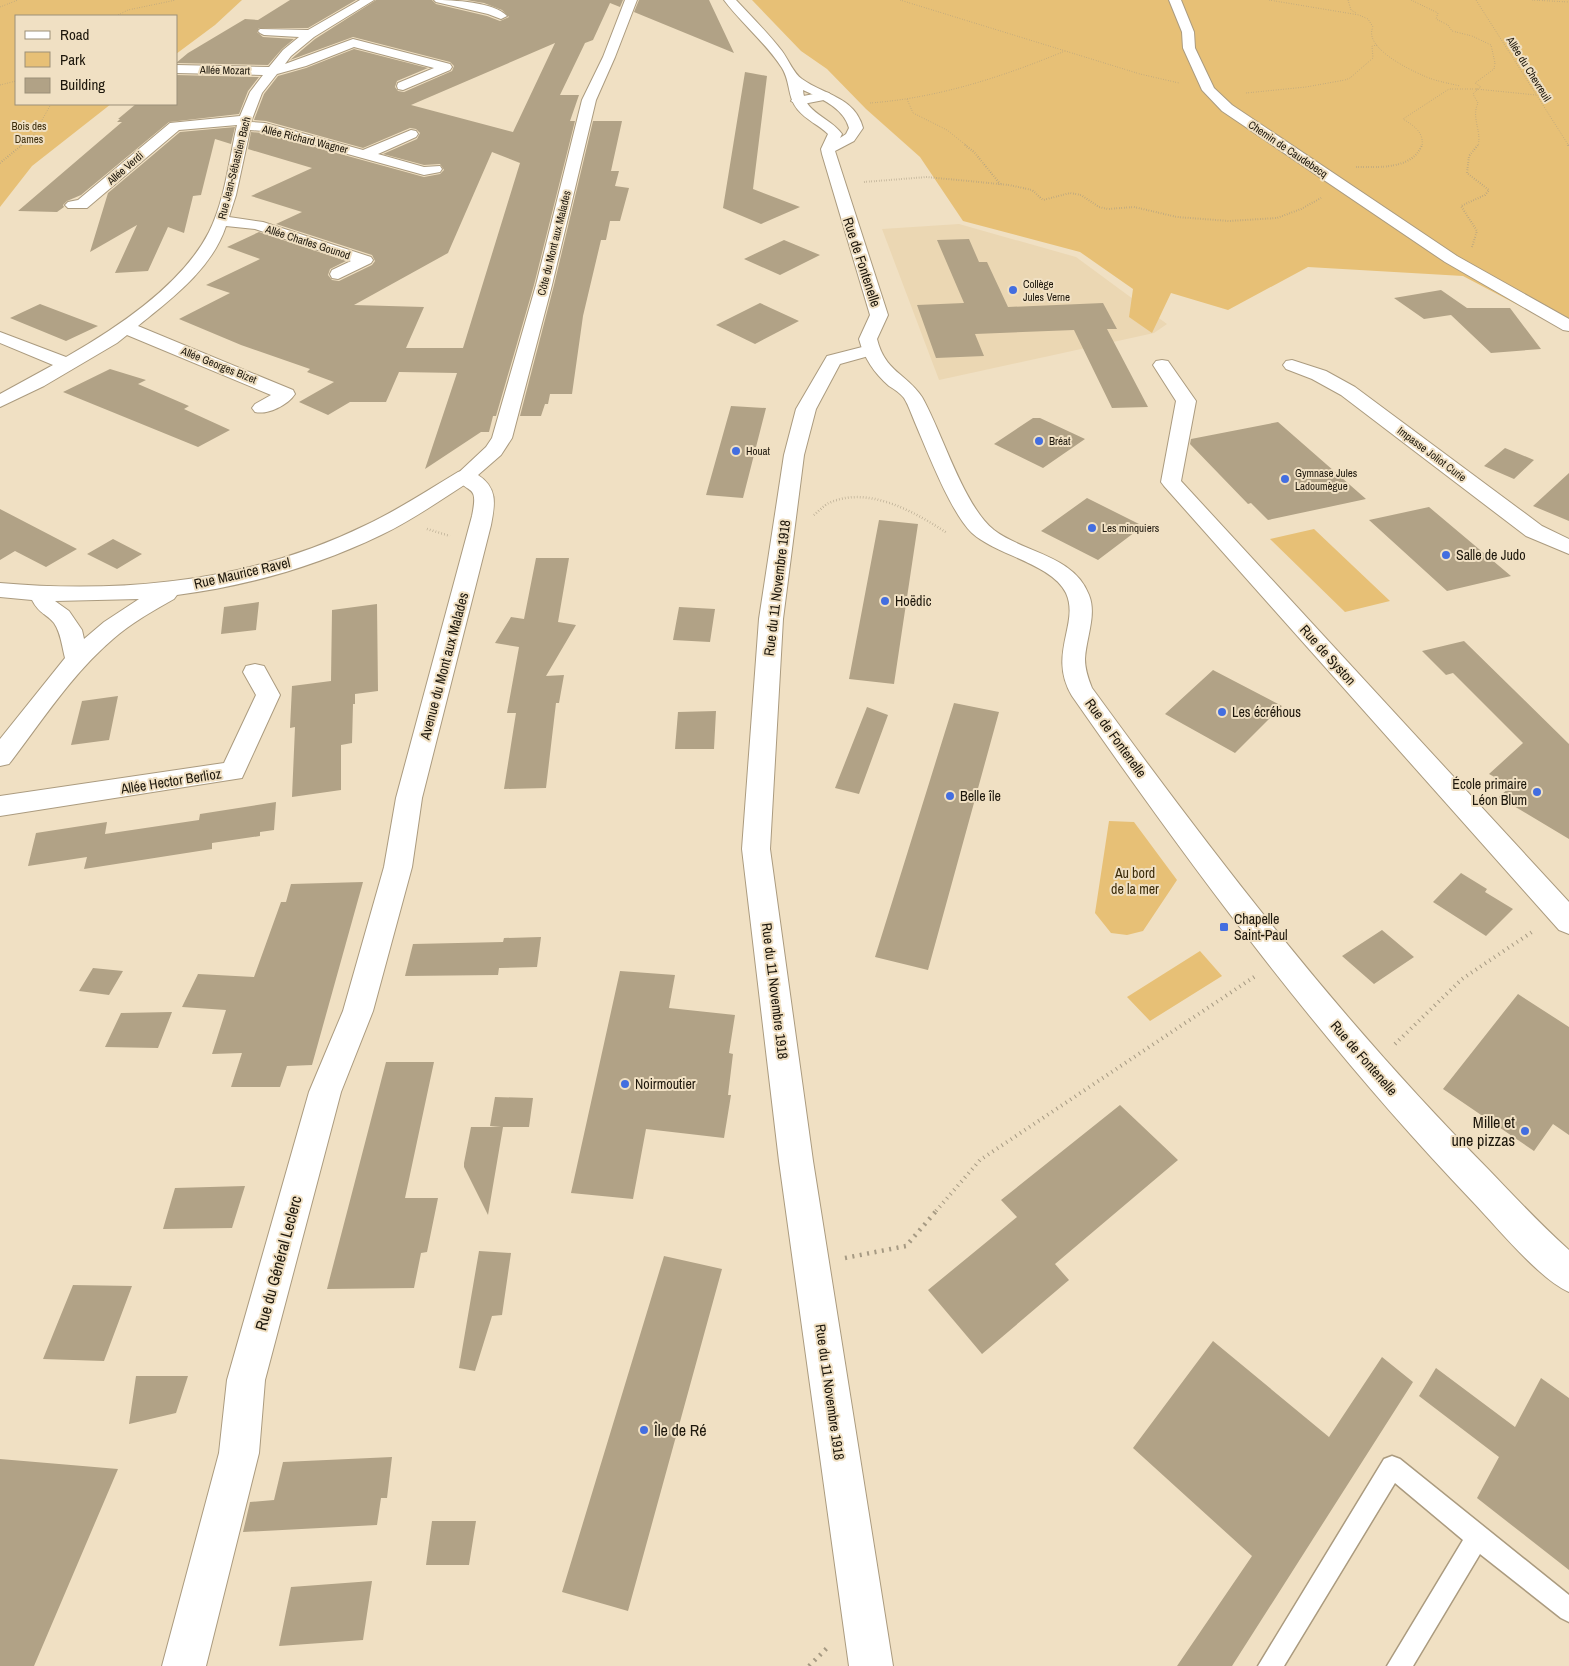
<svg xmlns="http://www.w3.org/2000/svg" width="1569" height="1666" font-family="'Archivo Narrow',sans-serif">
  <style>
    .built { fill: #ebd7b3 }
    .green { fill: #e7c076 }
    .building { fill: #b1a286; fill-rule: evenodd }
    .lines { fill: none; stroke-linecap: round; stroke-linejoin: round }
    .service-casing { stroke: #ab9b7f; stroke-width: 3 }
    .minor-casing { stroke: #ab9b7f; stroke-width: 2 }
    .tertiary-casing { stroke: #ab9b7f; stroke-width: 2 }
    .path-far4 { stroke: #a69a83; stroke-width: 1; stroke-dasharray: 0.5 2; stroke-linecap: butt }
    .path-far3 { stroke: #a69a83; stroke-width: 2; stroke-dasharray: 0.5 2; stroke-linecap: butt }
    .path-far2 { stroke: #a69a83; stroke-width: 2.5; stroke-dasharray: 0.5 2.5; stroke-linecap: butt }
    .path-far1 { stroke: #a69a83; stroke-width: 4; stroke-dasharray: 1 4.5; stroke-linecap: butt }
    .path { stroke: #a69a83; stroke-width: 4.5; stroke-dasharray: 2 5.5; stroke-linecap: butt }
    .service { fill: #fff; fill-rule: evenodd }
    .minor { fill: #fff; fill-rule: evenodd }
    .tertiary { fill: #fff; fill-rule: evenodd }
    .poi-dot { fill: #436ee0; stroke: #f0e0c3; stroke-width: 2 }
    .labels { text-anchor: middle; stroke-width: 4; stroke-linejoin: round; paint-order: stroke }
    .far-street-label { font-size: 11px; fill: #1c160b; stroke: #f0e0c3 }
    .far-park-label { font-size: 11px; fill: #3c2c0a; stroke: #f0e0c3 }
    .far-poi-label { font-size: 11px; fill: #1c160b; stroke: #f0e0c3; text-anchor: start }
    .street-label { font-size: 14px; fill: #1c160b; stroke: #f0e0c3 }
    .poi-label { font-size: 14px; fill: #1c160b; stroke: #f0e0c3; text-anchor: start }
    .park-label { font-size: 14px; fill: #3c2c0a; stroke: #f0e0c3 }
    .near-poi-label { font-size: 16px; fill: #1c160b; stroke: #f0e0c3; text-anchor: end }
    .near-street-label { font-size: 16px; fill: #1c160b; stroke: #f0e0c3 }
  </style>
  <rect width="100%" height="100%" fill="#f0e0c3"/>
  <path class="built" d="M959 224 1076 257 1167 324 1154 333 939 380 882 229Z"/>
  <path class="green" d="M0 0H242L215 25 176 54V16H16V104H111L32 166 0 207Z
    M752 0H1569V332L1463 276 1308 267 1228 310 1171 293 1152 333 1129 317 1133 289 1080 252 963 221 920 157 866 109 827 69 801 51Z
    M1314 529 1390 601 1345 612 1270 539Z
    M1109 821 1134 822 1177 880 1143 931 1127 935 1111 933 1095 913Z
    M1200 951 1222 976 1150 1021 1127 997Z"/>
  <path class="building" d="M290 0H356L308 28H259L257 32 263 37 294 39 282 49 268 65 176 63 188 53 245 19 258 20Z
    M376 0H432L436 4 487 16 500 21 509 17 502 10 484 3 466 0H623L620 7 610 3 593 40 585 43 560 95H579L570 121H575L534 285 496 416H493L489 432H481L425 469 457 373 399 372 386 402H350L328 415 299 402 334 382 307 372 310 369 241 345 179 319 230 293 206 285 260 259 227 247 259 232 346 261 330 269 328 275 332 280 339 281 372 265 375 261 372 255 276 224 302 212 251 196 312 168 248 149 251 132 264 133 424 177 440 174 444 170 440 164 424 165 383 154 417 139 420 133 416 129 410 128 363 148 266 121 254 120 264 94 278 76 306 68 354 49 428 68 397 81 395 87 398 91 404 92 452 71 454 66 450 62 353 37 290 60 315 39ZM555 43 513 132 411 105ZM492 152 520 163 463 348H406L424 307 354 305 448 253Z
    M639 0H709L734 53 634 12Z
    M745 72 767 76 753 189 800 207 761 224 723 208Z
    M176 75 259 77 248 91 239 114 169 122 81 195 67 201 63 205 64 207 57 212 18 211 122 122H117L120 119H118L136 104H176Z
    M593 121H622L611 171H619L615 186 629 188 620 221H610L606 240H601L583 316 572 394H550L548 404H545L541 416H520L554 285Z
    M235 127 231 144 215 139 201 195 193 196 184 233 168 227 148 271 115 273 137 225 90 252 108 193 180 132Z
    M969 239 979 262H987L1008 307 1103 303 1117 329H1107L1148 407 1112 408 1074 330 975 334 984 356 936 358 917 305 964 303 937 240Z
    M784 240 820 255 780 275 744 259Z
    M1441 290 1467 308H1510L1541 349 1491 353 1451 315 1424 319 1394 298Z
    M760 303 799 321 755 344 716 325Z
    M40 304 98 326 66 341 10 318Z
    M110 369 146 380 138 384 189 406 184 409 230 430 198 447 63 392Z
    M731 406 766 408 743 498 706 495Z
    M1033 418H1040L1085 439 1043 468 994 444Z
    M1278 422 1366 499 1268 520 1251 503 1248 504 1190 444 1191 439Z
    M1505 448 1534 460 1514 479 1484 466Z
    M1569 473V521L1533 506Z
    M1087 498 1143 526 1098 560 1041 531Z
    M1429 507 1511 576 1447 591 1369 520Z
    M0 509 77 549 46 567 15 551 0 560Z
    M879 520 918 524 894 684 849 679Z
    M113 539 142 554 117 569 87 554Z
    M536 558H569L558 622 576 625 546 676 564 675 559 703H556L546 788 504 789 516 713H507L519 647 495 643 511 617 524 619Z
    M259 602 256 630 221 634 224 607Z
    M377 604 378 691 355 694V704H353L352 743 341 745V790L292 797 295 727 290 728 292 686 331 681 332 610Z
    M679 607 715 609 710 642 673 640Z
    M1464 641 1569 744V839L1499 797 1511 786 1489 774 1523 743 1453 673 1446 675 1422 651Z
    M1213 670 1282 706 1235 753 1165 714Z
    M118 696 109 740 71 745 82 701Z
    M954 703 999 712 928 970 875 957Z
    M867 707 888 715 859 794 835 788Z
    M716 711 714 749H675L678 712Z
    M276 802 274 830 260 832V836L212 843V849L84 869 87 857 28 866 36 833 107 822 105 834 199 820 200 814Z
    M1461 873 1487 889 1485 892 1513 909 1486 936 1433 902Z
    M363 882 312 1065 287 1066 280 1087H231L242 1053 212 1054 226 1010 182 1007 198 974 254 977 281 902H286L291 884Z
    M1382 930 1414 957 1374 984 1342 956Z
    M541 937 537 967 499 968 498 975 405 976 413 944 503 942 504 938Z
    M93 968 123 971 109 995 79 991Z
    M620 971 675 975 669 1008 735 1015 729 1053 733 1054 728 1095H731L724 1138 646 1129 633 1199 571 1193Z
    M1518 994 1569 1027V1135L1553 1124 1534 1151 1443 1089Z
    M172 1012 158 1048 105 1047 121 1013Z
    M386 1062H434L405 1198H438L427 1252 421 1253 414 1288 327 1289Z
    M495 1097 533 1098 529 1127H503L488 1215 464 1167V1163L471 1127H501L490 1126Z
    M1120 1105 1178 1160 1055 1264 1069 1280 982 1354 928 1290 1017 1217 1001 1200Z
    M245 1186 232 1228 163 1229 175 1188Z
    M479 1251 511 1253 502 1315 492 1316 475 1371 459 1368Z
    M664 1256 722 1269 628 1611 562 1592Z
    M73 1285 132 1286 104 1361 43 1359Z
    M1213 1341 1329 1437 1382 1357 1413 1382 1232 1666H1177L1252 1556 1133 1448Z
    M1436 1368 1515 1427 1541 1378 1569 1398V1570L1477 1498 1499 1457 1419 1396Z
    M136 1376H188L176 1413 129 1424Z
    M392 1457 387 1498H381L377 1525 243 1532 250 1502 274 1500 283 1462Z
    M0 1459 118 1469 34 1666H0Z
    M432 1521H476L469 1565H426Z
    M372 1581 363 1640 279 1646 291 1587Z"/>
  <g class="lines">
    <g class="service-casing">
      <path id="service" d="M1392 1456 1400 1459 1569 1595V1622L1561 1618 1480 1554 1413 1666H1387L1463 1540 1395 1483 1284 1666H1258L1384 1459Z"/>
    </g>
    <g class="minor-casing">
      <path id="minor" d="M360 0H374L314 37 291 56 285 64 353 39 450 64 452 67 450 70 403 90 398 89 397 86 398 83 434 68 354 47 306 66 277 74 262 93 251 122 265 123 363 150 411 130 416 131 418 134 416 137 378 154 424 167 440 166 442 169 440 172 424 175 264 131 250 130 236 195 229 217 263 222 371 257 373 260 371 263 338 279 332 278 330 274 332 270 351 261 255 229 226 226C212 269 171 299 138 326L293 390 295 394C288 405 268 415 255 412L252 408 255 404 271 395 127 335 117 343 44 386 0 407V394L53 365 0 343V332L66 357C117 328 182 285 209 232 225 200 229 160 237 125L179 130 87 208H68L65 205 68 202 78 200 170 123 240 116 250 92 263 75 176 73V65L269 67 283 50 299 37 264 35 260 33 258 31 260 29 308 30Z
        M434 0C453 0 494 2 507 16L501 19 488 14 436 2Z
        M1169 0H1181L1194 32 1195 48 1214 88 1232 105 1457 256 1569 319V331L1563 330 1445 262 1222 111 1202 90 1183 48 1182 32Z
        M824 92 829 93 831 96 829 99 798 105 791 101 793 98Z
        M870 345 876 346 879 350 876 354 840 364 816 409 804 455 783 619 770 849 813 1161 893 1666H849L779 1161 742 849 759 619 784 455 796 409 827 356Z
        M1162 360 1168 361 1196 401 1181 481 1569 902V934L1559 930 1164 486 1161 482 1176 401 1153 365 1156 361Z
        M1292 360 1326 371 1355 387 1542 526 1569 539V554L1526 536 1341 395 1312 379 1286 369 1283 365 1286 361Z
        M465 470 472 472 475 476 472 480C442 499 413 520 381 535 317 566 247 586 177 595L174 599C153 611 131 623 113 639 72 674 42 721 9 764L0 766V739L65 658C62 647 61 633 54 623 46 613 40 615 32 600L0 597V583C125 594 252 581 366 525 398 510 428 490 458 472ZM139 599 104 622 84 639 82 630 69 611 55 601Z
        M255 664 264 666 280 695 242 778 0 816V796L224 763 256 695 243 672 246 666Z"/>
    </g>
    <g class="tertiary-casing">
      <path id="tertiary" d="M625 0H637L615 57 596 100 552 285 512 438 501 455 478 475C498 488 495 504 491 525L422 798 412 867 373 1011 341 1092 265 1380 259 1453 206 1666H162L219 1453 227 1380 309 1092 343 1011 384 867 396 798 472 516C479 482 468 496 455 476L486 447 492 438 536 285 582 100 603 57Z
        M724 0H736C752 17 768 33 782 51 788 59 794 74 802 79 824 95 855 97 863 128L854 141 835 151 888 315 877 339C885 372 906 373 922 397 942 432 964 507 994 530 1024 553 1074 555 1089 595 1097 615 1086 638 1085 659 1085 669 1088 678 1092 688 1215 857 1341 1021 1489 1170 1515 1197 1541 1225 1569 1250V1292C1539 1279 1497 1227 1473 1202 1323 1045 1196 874 1072 696 1047 654 1080 624 1066 593 1052 564 996 555 972 533 951 513 928 453 916 425 912 416 909 406 904 398 900 393 894 389 889 386 874 373 864 358 859 339L870 315 822 154 821 149 828 134C819 125 806 120 798 110 787 97 791 83 782 68 766 43 742 24 724 0ZM803 90C820 98 844 108 849 128L846 134 840 138 842 134C830 117 804 113 803 90Z"/>
    </g>
    <path class="path-far4" d="M900 0 1140 74 1179 83
      M1269 0 1359 15 1368 19 1373 27C1363 47 1408 69 1422 75 1434 81 1448 83 1460 86
      M1348 0 1351 10 1356 13
      M1411 0 1438 13 1436 19 1448 25 1452 31 1472 36 1491 45 1495 63 1494 69 1475 83 1481 87 1478 89H1449L1403 119C1414 126 1424 132 1422 146
      M1476 0 1569 146
      M1532 0 1569 2
      M0 7 18 0
      M116 16 128 10 176 0
      M0 85 16 81
      M1476 89 1536 95
      M1477 90 1473 94 1478 103C1471 118 1482 131 1478 146
      M1246 93 1306 87 1345 80 1350 78 1373 58 1372 46 1377 45
      M907 99 913 113 947 130 967 146
      M870 103C938 98 1002 77 1065 51
      M20 146 33 136 51 104"/>
    <path class="path-far3" d="M965 145 974 152 1001 185
      M1568 145 1569 147
      M0 163 22 145
      M1356 167C1378 167 1412 170 1422 145
      M864 182 927 177 1009 185 1032 190 1043 200 1070 193 1081 195 1099 207 1108 209 1134 207 1177 217 1229 221 1277 218 1301 209 1321 198
      M1472 247 1477 231 1461 206 1485 195 1489 190 1467 173 1469 156 1478 145"/>
    <path class="path-far2" d="M814 515C819 511 824 505 829 503 868 485 915 512 947 533
      M427 529 450 536"/>
    <path class="path-far1" d="M1395 1044 1462 979 1535 930
      M936 1211 980 1160 1257 975"/>
    <path class="path" d="M845 1258 906 1246 937 1210
      M809 1666 829 1646"/>
    <use href="#service" class="service"/>
    <use href="#minor" class="minor"/>
    <use href="#tertiary" class="tertiary"/>
  </g>
  <g class="poi-dot">
    <circle cx="1013" cy="290" r="5"/>
    <circle cx="1039" cy="441" r="5"/>
    <circle cx="736" cy="451" r="5"/>
    <circle cx="1285" cy="479" r="5"/>
    <circle cx="1092" cy="528" r="5"/>
    <circle cx="1446" cy="555" r="5"/>
    <circle cx="885" cy="601" r="5"/>
    <circle cx="1222" cy="712" r="5"/>
    <circle cx="1537" cy="792" r="5"/>
    <circle cx="950" cy="796" r="5"/>
    <rect x="1219" y="922" width="10" height="10" rx="2.5"/>
    <circle cx="625" cy="1084" r="5"/>
    <circle cx="1525" cy="1131" r="5"/>
    <circle cx="644" cy="1430" r="5"/>
  </g>
  <g class="labels">
    <g class="far-street-label">
      <text transform="translate(1529 69) rotate(58)" y="4">Allée du Chevreuil</text>
      <text transform="translate(225 70) rotate(1)" y="4">Allée Mozart</text>
      <text transform="translate(305 139) rotate(14)" y="4">Allée Richard Wagner</text>
      <text transform="translate(1288 149) rotate(34)" y="4">Chemin de Caudebecq</text>
      <text transform="translate(125 168) rotate(-41)" y="4">Allée Verdi</text>
      <text transform="translate(234 168) rotate(-76)" y="4">Rue Jean-Sébastien Bach</text>
      <text transform="translate(308 242) rotate(18)" y="4">Allée Charles Gounod</text>
      <text transform="translate(554 243) rotate(-76)" y="4">Côte du Mont aux Malades</text>
      <text transform="translate(219 365) rotate(22)" y="4">Allée Georges Bizet</text>
      <text transform="translate(1432 454) rotate(37)" y="4">Impasse Joliot Curie</text>
    </g>
    <g class="far-park-label">
      <text x="29" y="130">Bois des<tspan x="29" dy="13">Dames</tspan></text>
    </g>
    <g class="far-poi-label">
      <text x="1023" y="288">Collège<tspan x="1023" dy="13">Jules Verne</tspan></text>
      <text x="1049" y="445">Bréat</text>
      <text x="746" y="455">Houat</text>
      <text x="1295" y="477">Gymnase Jules<tspan x="1295" dy="13">Ladoumègue</tspan></text>
      <text x="1102" y="532">Les minquiers</text>
    </g>
    <g class="street-label">
      <text transform="translate(862 262) rotate(72)" y="5">Rue de Fontenelle</text>
      <text transform="translate(242 573) rotate(-13)" y="5">Rue Maurice Ravel</text>
      <text transform="translate(777 588) rotate(-83)" y="5">Rue du 11 Novembre 1918</text>
      <text transform="translate(1328 655) rotate(48)" y="5">Rue de Syston</text>
      <text transform="translate(444 666) rotate(-75)" y="5">Avenue du Mont aux Malades</text>
      <text transform="translate(1116 738) rotate(54)" y="5">Rue de Fontenelle</text>
      <text transform="translate(171 781) rotate(-9)" y="5">Allée Hector Berlioz</text>
      <text transform="translate(775 991) rotate(83)" y="5">Rue du 11 Novembre 1918</text>
      <text transform="translate(1364 1058) rotate(49)" y="5">Rue de Fontenelle</text>
      <text transform="translate(830 1392) rotate(82)" y="5">Rue du 11 Novembre 1918</text>
    </g>
    <g class="poi-label">
      <text x="1456" y="560">Salle de Judo</text>
      <text x="895" y="606">Hoëdic</text>
      <text x="1232" y="717">Les écréhous</text>
      <text x="1527" y="789" text-anchor="end">École primaire<tspan x="1527" dy="16">Léon Blum</tspan></text>
      <text x="960" y="801">Belle île</text>
      <text x="1234" y="924">Chapelle<tspan x="1234" dy="16">Saint-Paul</tspan></text>
      <text x="635" y="1089">Noirmoutier</text>
    </g>
    <g class="park-label">
      <text x="1135" y="878">Au bord<tspan x="1135" dy="16">de la mer</tspan></text>
    </g>
    <g class="near-poi-label">
      <text x="1515" y="1128">Mille et<tspan x="1515" dy="18">une pizzas</tspan></text>
      <text x="654" y="1436" text-anchor="start">Île de Ré</text>
    </g>
    <g class="near-street-label">
      <text transform="translate(278 1263) rotate(-75)" y="6">Rue du Général Leclerc</text>
    </g>
  </g>
  <rect x="15" y="15" width="162" height="90" fill="#f0e0c3" stroke="#9b8f79"/>
  <rect x="25" y="31" width="25" height="8" fill="#ffffff" stroke="#9b8f79"/>
  <text x="60" y="40" font-size="15" fill="#1c160b">Road</text>
  <rect x="25" y="52" width="25" height="15" fill="#e7c076" stroke="#9b8f79"/>
  <text x="60" y="65" font-size="15" fill="#1c160b">Park</text>
  <rect x="25" y="78" width="25" height="15" fill="#b1a286" stroke="#9b8f79"/>
  <text x="60" y="90" font-size="15" fill="#1c160b">Building</text>
</svg>
